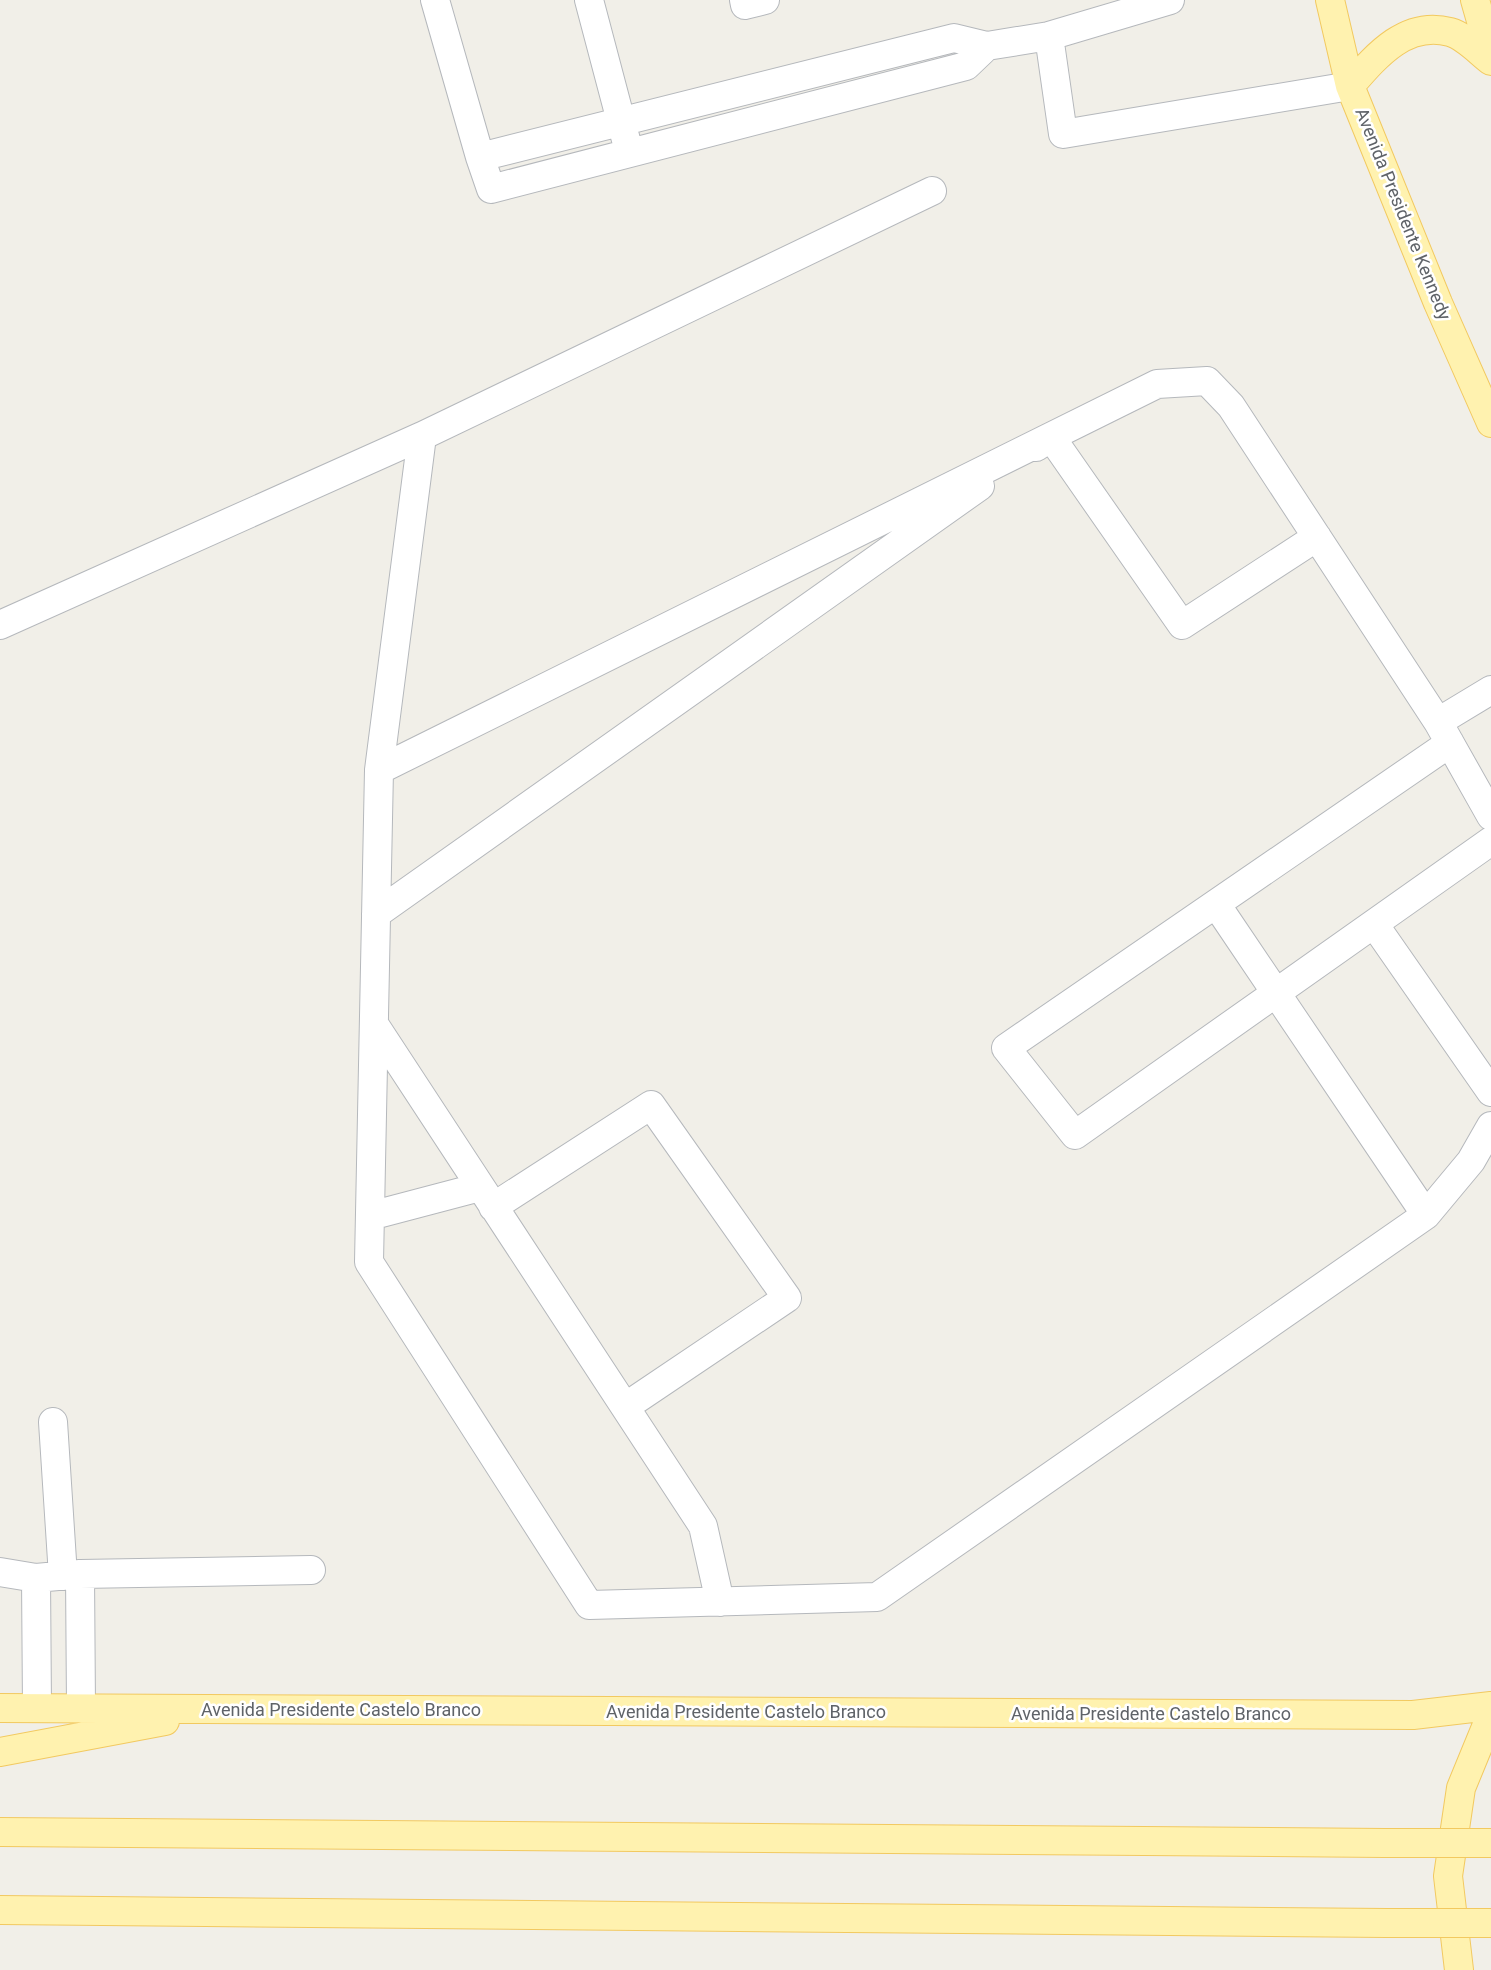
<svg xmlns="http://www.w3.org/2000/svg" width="1491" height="1970" font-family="Roboto,sans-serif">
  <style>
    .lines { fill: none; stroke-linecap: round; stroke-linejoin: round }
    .minor-casing { stroke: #b5b8bc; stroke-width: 30 }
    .major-casing { stroke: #f2c960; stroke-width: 30 }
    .minor { stroke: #fff; stroke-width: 28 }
    .major { stroke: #fff2af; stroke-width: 28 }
    .major-bridge-casing { stroke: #f2c960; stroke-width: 30; stroke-linecap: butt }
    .major-bridge { stroke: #fff2af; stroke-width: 28 }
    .labels { text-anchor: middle; stroke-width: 5; stroke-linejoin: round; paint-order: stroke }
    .street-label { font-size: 18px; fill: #5f6368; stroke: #fff }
  </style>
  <rect width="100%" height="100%" fill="#f1efe8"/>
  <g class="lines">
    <g class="minor-casing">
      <path id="minor" d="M435 0 480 157
        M589 0 626 140
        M744 0 745 5 765 0
        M1170 0 1049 36 1063 134 1350 86
        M987 46 966 66 491 189 480 157 954 38 987 46 1049 36
        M932 191 422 436 379 770 369 1262 589 1605 877 1597 1426 1215 1471 1161 1491 1126
        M1036 447 1051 437 1182 625 1317 537
        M0 625 422 436
        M1438 722 1491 690
        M1450 743 1006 1048 1075 1135 1491 841
        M379 770 1157 384 1207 381 1231 406 1438 722 1491 816
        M1216 904 1426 1215
        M376 914 980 486
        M1374 924 1491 1092
        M374 1024 703 1526 720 1602
        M493 1207 651 1105 787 1298 625 1407
        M370 1216 480 1187
        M53 1422 63 1576
        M0 1572 36 1578 80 1574 311 1570
        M80 1574 81 1708
        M36 1578 37 1708"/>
    </g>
    <g class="major-casing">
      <path id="major" d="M1330 0 1350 86 1438 303 1491 423
        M1475 0 1491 56
        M1350 86C1376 56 1406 20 1450 32 1465 36 1479 52 1491 61
        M0 1708 1413 1715 1491 1706
        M0 1752 165 1721
        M0 1832 1385 1843
        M0 1910 1387 1923
        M1459 1970 1448 1876 1461 1788 1491 1715"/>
    </g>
    <use href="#minor" class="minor"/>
    <use href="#major" class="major"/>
    <g class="major-bridge-casing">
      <path id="major-bridge" d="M1385 1843H1491
        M1387 1923H1491"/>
    </g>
    <use href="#major-bridge" class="major-bridge"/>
  </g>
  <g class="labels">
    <g class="street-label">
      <text transform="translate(1403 214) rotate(68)" y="6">Avenida Presidente Kennedy</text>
      <text x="341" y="1716">Avenida Presidente Castelo Branco</text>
      <text x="746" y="1718">Avenida Presidente Castelo Branco</text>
      <text x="1151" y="1720">Avenida Presidente Castelo Branco</text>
    </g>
  </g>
</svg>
